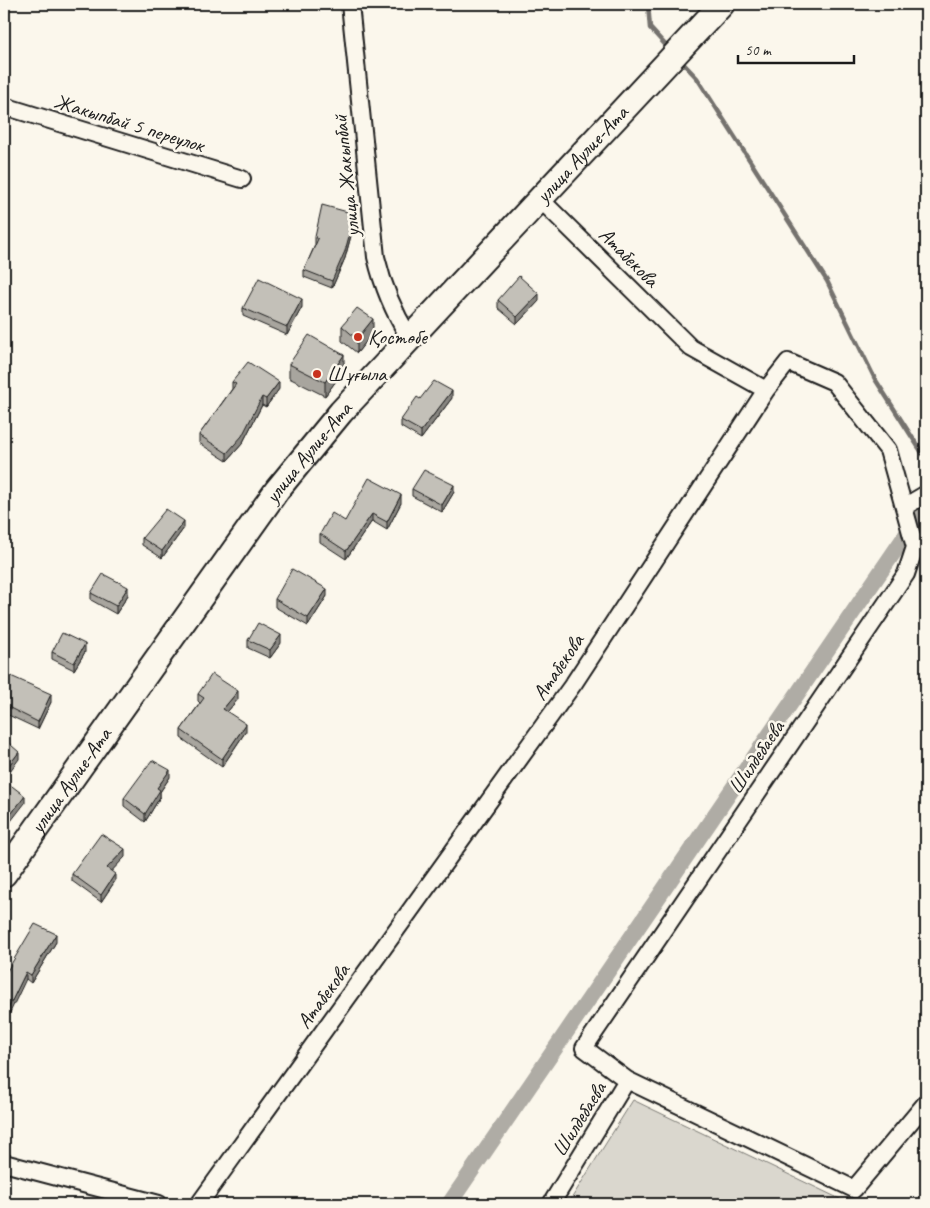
<svg xmlns="http://www.w3.org/2000/svg" width="930" height="1208" font-family="Caveat,sans-serif">
  <style>
    .green { fill: #dad7ce; stroke: #7b7a75 }
    .lines { fill: none; stroke-linecap: round; stroke-linejoin: round }
    .stream { stroke: #74726e; stroke-width: 4.5 }
    .canal { stroke: #afaca5; stroke-width: 16 }
    .minor-casing { stroke: #1c1c1c; stroke-width: 20 }
    .secondary-casing { stroke: #1c1c1c; stroke-width: 28 }
    .minor { stroke: #fbf7ec; stroke-width: 16 }
    .secondary { stroke: #fbf7ec; stroke-width: 24 }
    .wall { fill: #a8a59e; stroke: #1c1c1c }
    .shaded-wall { fill: #888681; stroke: #1c1c1c }
    .building { fill: #c3c0b8; stroke: #1c1c1c }
    .poi-dot { fill: #c8321e; stroke: #fbf7ec; stroke-width: 2 }
    .labels { text-anchor: middle; stroke-width: 5; stroke-linejoin: round; paint-order: stroke }
    .street-label { font-size: 21px; fill: #1c1c1c; stroke: #fbf7ec }
    .poi-label { font-size: 21px; fill: #1c1c1c; stroke: #fbf7ec; text-anchor: start }
  </style>
  <rect width="100%" height="100%" fill="#fbf7ec"/>
  <filter id="ink" filterUnits="userSpaceOnUse"><feTurbulence type="fractalNoise" baseFrequency=".02" numOctaves="2"/><feDisplacementMap in="SourceGraphic" scale="10" xChannelSelector="R" yChannelSelector="G"/><feConvolveMatrix kernelMatrix="1 2 1 2 8 2 1 2 1" color-interpolation-filters="sRGB"/></filter>
  <g filter="url(#ink)">
    <path class="green" d="M633 1100 840 1199 833 1204H568Z"/>
    <g class="lines">
      <path class="stream" d="M648 4 650 28 670 50
        M679 59 697 78 827 281 875 379 926 459"/>
      <path class="canal" d="M449 1204 916 520 926 513"/>
      <g class="minor-casing">
        <path id="minor" d="M350 4 376 257C383 287 393 311 409 337
          M4 106 242 179
          M904 507 926 494
          M627 1080 854 1189 926 1103
          M4 1163 159 1204
          M199 1204 574 683 766 390 691 348 539 198
          M551 1204 627 1080 584 1048 906 574 915 547 888 450 834 382 788 362 766 390"/>
      </g>
      <g class="secondary-casing">
        <g id="secondary">
          <path id="s1" d="M4 874 277 490 341 412 722 4"/>
        </g>
      </g>
      <use href="#minor" class="minor"/>
      <use href="#secondary" class="secondary"/>
    </g>
    <path class="wall" d="M355 221 345 258 332 288 304 277V270L315 245V237Z
      M498 300 539 301 517 324 498 308Z
      M302 307 287 335 243 316V308Z
      M342 326 373 333 357 353 342 341Z
      M289 364 344 370 325 396 289 378Z
      M232 382 279 389 266 407 262 405 242 444 227 461 199 443V435L232 389Z
      M452 398 421 439 401 427V420L420 399Z
      M412 489 454 492 442 512 412 496Z
      M401 503 387 530 372 521 346 559 320 542V534L345 521Z
      M184 528 162 558 142 545V538Z
      M91 593 128 595 116 614 91 600Z
      M327 596 308 626 275 607V599Z
      M248 640 281 643 270 658 248 648Z
      M52 652H85L74 670 52 659Z
      M4 673 51 702 38 729 4 713Z
      M198 694 238 699 227 712 246 731 222 767 181 738V730L200 703 198 701Z
      M170 777 160 792V797L145 822 124 806V798Z
      M125 857 111 871 115 881 101 902 72 881V874Z
      M56 942 31 983 26 979 4 976Z"/>
    <path class="shaded-wall" d="M355 214V221L345 258 332 288V281Z
      M539 294V301L517 324V317Z
      M302 299V307L287 335V327Z
      M373 319V333L357 353V339Z
      M344 355V370L325 396V382Z
      M279 382V389L266 407V399Z
      M452 391V398L421 439V431Z
      M262 397V405L242 444 227 461V453Z
      M454 485V492L442 512V505Z
      M401 495V503L387 530V522Z
      M372 514V521L346 559V551Z
      M184 521V528L162 558V551Z
      M128 587V595L116 614V606Z
      M327 589V596L308 626V618Z
      M281 635V643L270 658V650Z
      M85 644V652L74 670V663Z
      M238 691V699L223 717V709Z
      M51 694V702L38 729V722Z
      M246 724V731L222 767V759Z
      M19 752V759L4 779V772Z
      M170 770V777L160 792V797L145 822V814L157 788Z
      M25 796V803L4 830V823Z
      M125 849V857L107 876V868Z
      M115 874V881L101 902V895Z
      M56 934V942L31 983V975Z
      M26 972V979L4 1025V1017Z"/>
    <path class="building" d="M322 205 355 214 345 251 332 281 304 270 318 239 315 237Z
      M519 276 539 294 517 317 498 300Z
      M259 278 302 299 287 327 243 308Z
      M357 308 373 319 357 339 342 326Z
      M309 335 344 355 325 382 289 364Z
      M248 362 279 382 266 399 262 397 242 436 227 453 199 435 236 384 232 382Z
      M434 381 452 391 421 431 401 420 417 397 420 399Z
      M424 470 454 485 442 505 412 489Z
      M369 478 401 495 387 522 372 514 346 551 320 534 332 513 345 521Z
      M166 509 184 521 162 551 142 538Z
      M292 569 327 589 308 618 275 599Z
      M103 574 128 587 116 606 91 593Z
      M258 623 281 635 270 650 248 640Z
      M62 633 85 644 74 663 52 652Z
      M4 673 51 694 38 722 4 705Z
      M212 674 238 691 223 709 246 724 222 759 181 730 204 698 198 694Z
      M4 739 19 752 4 772Z
      M152 760 170 770 157 788 160 790 145 814 124 798Z
      M4 780 25 796 4 823Z
      M101 834 125 849 107 868 115 874 101 895 72 874Z
      M35 924 56 934 31 975 26 972 4 1017V976Z"/>
  </g>
  <g class="poi-dot">
    <circle cx="358" cy="337" r="5"/>
    <circle cx="317" cy="374" r="5"/>
  </g>
  <g class="labels">
    <g class="street-label">
      <text transform="translate(129 123) rotate(17)" y="7">Жакыпбай 5 переулок</text>
      <text dy="7" stroke="none"><textPath href="#s1" startOffset="925">улица Аулие-Ата</textPath></text>
      <text transform="translate(346 176) rotate(-96)" y="7">улица Жакыпбай</text>
      <text transform="translate(629 257) rotate(45)" y="7">Атабекова</text>
      <text dy="7" stroke="none"><textPath href="#s1" startOffset="520">улица Аулие-Ата</textPath></text>
      <text transform="translate(558 667) rotate(-56)" y="7">Атабекова</text>
      <text transform="translate(756 757) rotate(-56)" y="7">Шилдебаева</text>
      <text dy="7" stroke="none"><textPath href="#s1" startOffset="115">улица Аулие-Ата</textPath></text>
      <text transform="translate(323 996) rotate(-54)" y="7">Атабекова</text>
      <text transform="translate(579 1119) rotate(-58)" y="7">Шилдебаева</text>
    </g>
    <g class="poi-label">
      <text x="368" y="344">Қостөбе</text>
      <text x="327" y="381">Шұғыла</text>
    </g>
  </g>
  <rect width="930" height="1208" fill="none" stroke="#fbf7ec" stroke-width="20"/>
  <rect x="10" y="10" width="910" height="1188" fill="none" stroke="#1c1c1c" stroke-width="2" filter="url(#ink)"/>
  <path d="M738 55v8h116v-8" fill="none" stroke="#1c1c1c" stroke-width="2.5"/>
  <text x="745" y="55" font-size="15" fill="#1c1c1c" stroke="#fbf7ec" stroke-width="4" paint-order="stroke">50 m</text>
</svg>
